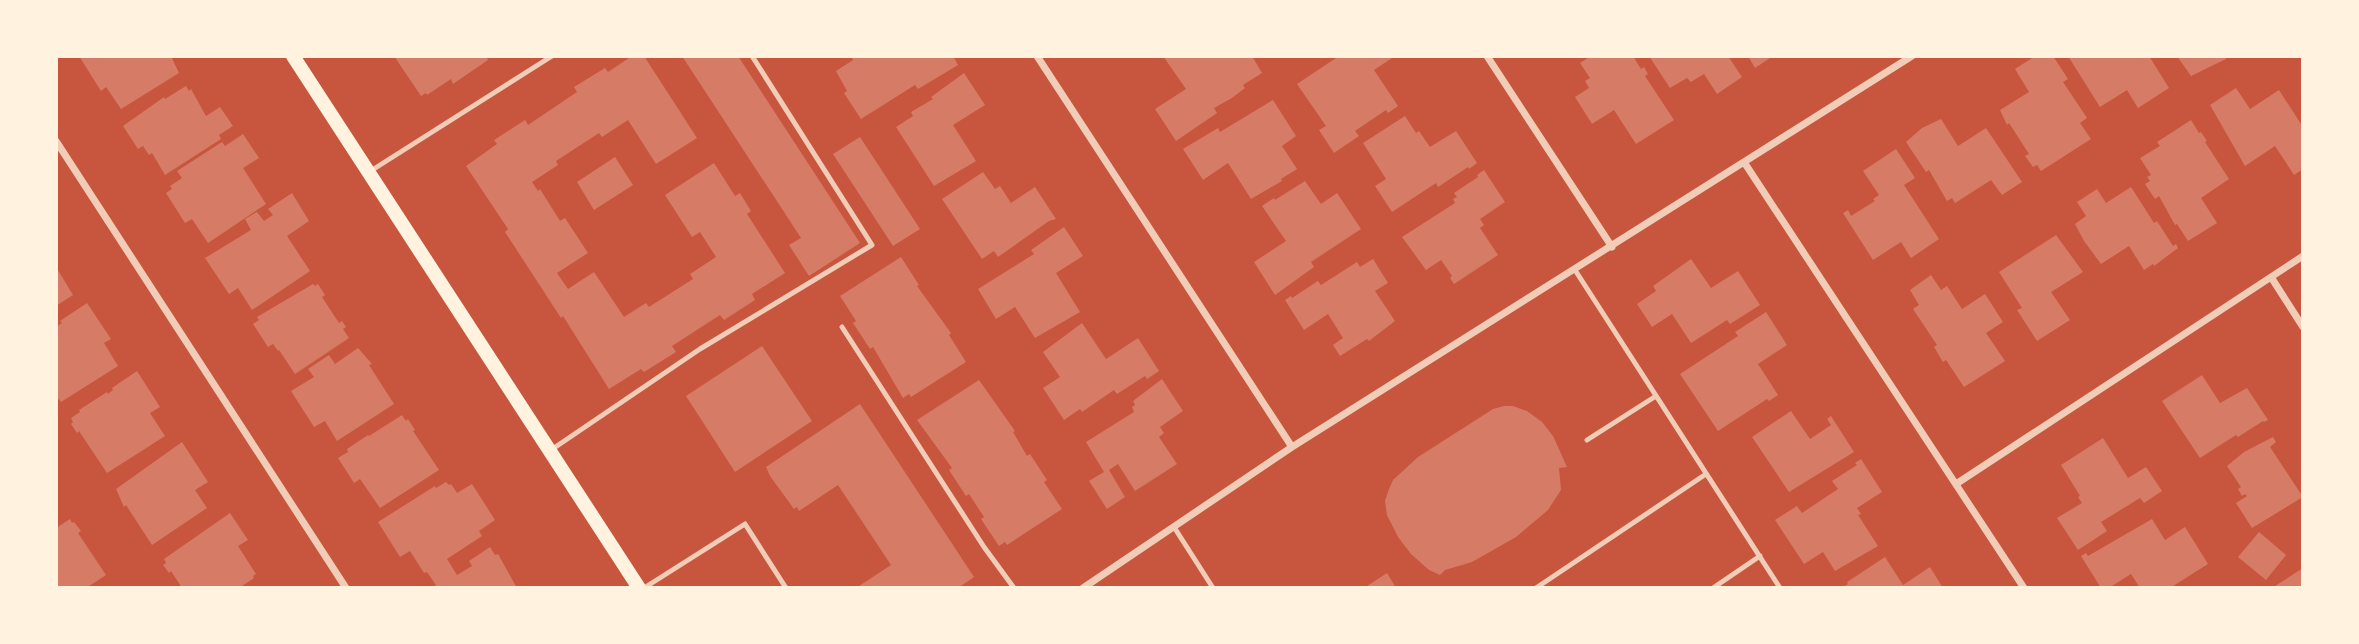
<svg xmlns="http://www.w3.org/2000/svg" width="2359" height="644" font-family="'Fira Sans Condensed',sans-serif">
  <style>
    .building { fill: #d67c66 }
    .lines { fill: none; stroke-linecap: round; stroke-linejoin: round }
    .service { stroke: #f1ccb7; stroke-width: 5 }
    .minor { stroke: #f1ccb7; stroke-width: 7 }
    .secondary { stroke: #fff3e0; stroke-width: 14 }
  </style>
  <rect width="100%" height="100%" fill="#c8553d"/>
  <path class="building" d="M79 56H171L179 73 121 109 106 87 101 91Z
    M394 56H486L488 60 453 84 451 79 427 95 426 93 421 96Z
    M632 56H644L697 138 656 164 628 120 602 137 599 133 556 161 558 165 532 182 538 191 540 189 560 221 565 218 588 253 557 273 568 289 594 272 624 317 646 303 649 307 693 279 690 274 716 257 700 232 692 237 665 195 714 163 735 196 740 193 751 211 747 214 785 273 752 294 755 300 724 320 720 315 672 346 676 352 644 372 641 369 609 389 563 316 561 318 505 232 508 229 466 166 497 144 494 140 525 120 528 125 577 92 574 87 605 68 608 72Z
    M682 56H738L860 243 809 276 789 245 801 238Z
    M851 56H953L958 65 918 89 915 85 861 119 844 93 847 91 836 71 853 60Z
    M1163 56H1252L1262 73 1243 85 1245 88 1232 98 1214 108 1217 113 1176 141 1155 109 1186 89Z
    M1339 56H1395L1374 70 1398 106 1388 113 1386 110 1355 131 1359 136 1334 153 1319 130 1326 126 1297 84Z
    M1591 56H1633L1641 69 1644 67 1648 74 1645 76 1674 120 1636 144 1614 110 1592 124 1575 97 1589 88 1585 81 1590 78 1580 63Z
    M1649 56H1728L1742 77 1717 94 1704 74 1691 82 1687 78 1670 88Z
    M1748 56H1773L1755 68Z
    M2035 56H2053L2068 79 2063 82 2087 118 2080 123 2091 139 2041 171 2037 165 2033 167 2025 156 2029 154 2009 123 2007 125 2000 110 2029 92 2015 69Z
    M2068 56H2149L2169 88 2138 108 2127 90 2100 107Z
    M2177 56H2225L2226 59 2191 76Z
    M964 73 985 105 953 125 976 161 934 186 896 127 913 116 911 112 933 99 931 97Z
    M186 86 189 91 191 89 206 116 220 107 233 126 219 135 221 139 165 175 152 153 149 155 143 146 138 149 123 126 164 97 165 99Z
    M2236 88 2250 109 2279 90 2303 127V169L2294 175 2275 146 2245 166 2210 105Z
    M1273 100 1296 136 1282 146 1297 169 1281 179 1282 181 1251 199 1228 163 1203 180 1183 149 1218 128 1220 132Z
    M1405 116 1416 133 1419 131 1430 147 1456 131 1477 163 1469 169 1468 167 1438 187 1436 183 1392 212 1375 186 1386 179 1363 143Z
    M1941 119 1958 146 1986 128 2022 182 2002 195 1991 180 1955 203 1952 198 1947 201 1929 170 1926 172 1906 142 1922 128Z
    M2191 120 2199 133 2201 132 2207 141 2205 142 2229 179 2201 198 2217 223 2188 241 2177 224 2175 225 2159 196 2155 199 2145 184 2150 181 2147 177 2151 175 2140 158 2160 146 2157 142Z
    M243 134 259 158 243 168 266 204 208 243 192 219 185 223 166 193 172 189 170 186 182 178 177 171 222 142 225 146Z
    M860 137 920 229 893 246 833 154Z
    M1896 149 1915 178 1904 185 1939 239 1911 258 1901 242 1873 260 1843 213 1848 210 1851 216 1875 201 1873 199 1879 195 1863 171Z
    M615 157 633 185 594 210 577 182Z
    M1484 170 1505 202 1480 219 1484 225 1480 228 1498 255 1454 284 1450 278 1452 276 1441 260 1426 270 1402 237 1455 203 1453 199 1457 197 1454 193 1478 177 1477 175Z
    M983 172 995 189 1000 186 1011 203 1035 187 1056 219 1049 221 998 257 994 251 982 259 942 199Z
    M1305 181 1321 204 1337 193 1361 229 1311 262 1314 267 1275 295 1254 262 1286 241 1262 206 1274 198 1275 200Z
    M2131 187 2154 223 2157 221 2173 246 2176 244 2178 248 2154 266 2153 264 2144 270 2129 246 2101 264 2084 241 2075 224 2086 216 2077 202 2097 189 2106 203Z
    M292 193 309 221 287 236 310 271 252 310 238 288 229 294 205 258 251 230 245 219 257 212 264 221 273 215 268 209Z
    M1064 227 1083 256 1056 273 1080 312 1035 338 1015 307 996 319 978 289 1034 254 1031 250Z
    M2056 235 2083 272 2051 292 2070 320 2037 341 2017 310 2022 308 1999 272Z
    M901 257 919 285 917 286 951 333 949 335 966 362 911 397 909 394 903 398 873 347 870 349 853 323 856 321 840 296Z
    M1373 259 1388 283 1375 291 1395 321 1369 341 1367 339 1340 356 1333 345 1343 338 1328 314 1304 330 1285 300 1291 296 1292 298 1318 281 1321 285 1357 262 1360 267Z
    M1691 259 1711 288 1738 271 1760 305 1730 324 1727 320 1691 343 1672 314 1652 327 1637 304 1656 291 1653 286Z
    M56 267 73 295 56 306Z
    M1931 275 1941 290 1947 286 1962 309 1985 294 2003 322 1986 333 2005 361 1964 387 1946 360 1943 362 1934 347 1937 345 1913 309 1919 305 1910 290Z
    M313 284 315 286 318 284 325 295 322 297 339 323 342 321 346 327 343 329 349 338 295 374 279 350 278 351 273 344 268 347 253 324 259 320 257 317Z
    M87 303 111 339 104 343 118 366 61 402 59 399 56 402V327L62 323 60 321Z
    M1766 312 1787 345 1758 364 1778 395 1769 401 1767 399 1718 431 1680 374 1738 336 1735 332Z
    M1082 323 1106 359 1138 338 1159 371 1147 379 1145 376 1117 394 1114 390 1082 412 1080 409 1064 420 1043 388 1060 377 1043 352Z
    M762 346 812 421 735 472 686 396Z
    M358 348 372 364 369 365 394 404 337 441 325 421 314 427 291 391 314 377 308 369 329 355 335 364Z
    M137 371 160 407 150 413 165 436 107 473 79 431 77 433 71 424 73 422 71 418 80 412 79 410 107 392 108 394 113 390 112 388Z
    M2202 375 2220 403 2247 388 2268 420 2264 422 2263 421 2238 437 2236 435 2200 458 2162 401Z
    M1162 379 1183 411 1160 427 1164 433 1159 437 1177 464 1135 491 1118 464 1109 470 1125 497 1107 509 1089 481 1104 472 1086 442 1134 412 1132 407 1135 405 1133 401Z
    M979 380 1015 431 1013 432 1027 456 1030 454 1047 480 1044 482 1062 509 1007 545 1005 542 999 546 981 519 984 517 969 494 966 496 949 470 952 468 917 420Z
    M860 404 974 577 958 588H856L891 565 838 485 799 511 797 507 794 509 770 476 766 467Z
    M1504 406H1513L1527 411 1542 422 1553 436 1567 467 1559 468 1561 490 1548 510 1516 537 1472 562 1445 570 1440 575 1429 570 1411 554 1398 537 1387 515 1385 501 1389 489 1393 480 1418 457 1493 409Z
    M1791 411 1810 439 1831 425 1827 419 1831 416 1854 452 1789 492 1752 437Z
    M402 415 406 421 408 419 415 430 413 431 439 470 380 508 360 479 354 483 338 458 348 452 347 449 368 435 369 436Z
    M2273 437 2276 442 2270 447 2303 497 2252 528 2236 503 2247 496 2245 494 2242 496 2238 489 2241 487 2227 466 2244 452Z
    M2103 438 2128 478 2146 467 2162 491 2144 503 2140 498 2101 522 2107 531 2078 550 2057 518 2082 503 2078 497 2080 496 2061 465Z
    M182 442 208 482 195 490 207 508 152 545 126 505 124 507 116 489Z
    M1861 459 1882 492 1857 508 1861 514 1858 515 1878 546 1835 571 1823 552 1804 564 1775 520 1797 506 1802 513 1838 489 1832 481 1857 465 1855 463Z
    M446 482 449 485 451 484 457 493 472 484 495 520 479 531 482 536 447 559 457 575 472 566 469 561 490 547 495 555 498 554 517 588H431L436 585 427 572 424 573 410 551 400 557 378 522 435 486 436 488Z
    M230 513 248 540 238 546 256 574 253 576 254 578 239 588H182L171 571 169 573 163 565 166 563 164 559Z
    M70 519 72 523 74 522 81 531 78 533 106 575 86 588H56V528Z
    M2152 519 2165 540 2185 527 2208 564 2170 588H2140L2131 574 2109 588H2101L2081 556 2086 553 2088 556Z
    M2259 532 2286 555 2266 580 2238 557Z
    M1885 557 1903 585 1930 567 1943 588H1841L1848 584 1847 582Z
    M2303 568V588H2272Z
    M1387 573 1396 588H1364Z"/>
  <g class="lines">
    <path class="service" d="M369 172 552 56
      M1575 270 1780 588
      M842 327 984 547 1014 588
      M1587 440 1656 396
      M551 450 700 349 872 245 752 56
      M1174 527 1213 588
      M644 588 745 524 786 588
      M1536 588 1706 474
      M1713 588 1760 556"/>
    <path class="minor" d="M1037 56 1292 447
      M1487 56 1612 247
      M56 141 346 588
      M1744 162 2024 588
      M2271 277 2303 327
      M1956 484 2303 256
      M1083 588 1292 447 1912 56"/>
    <path class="secondary" d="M293 56 639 588"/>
  </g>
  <rect width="2359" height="644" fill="none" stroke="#fff3e0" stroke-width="116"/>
</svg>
